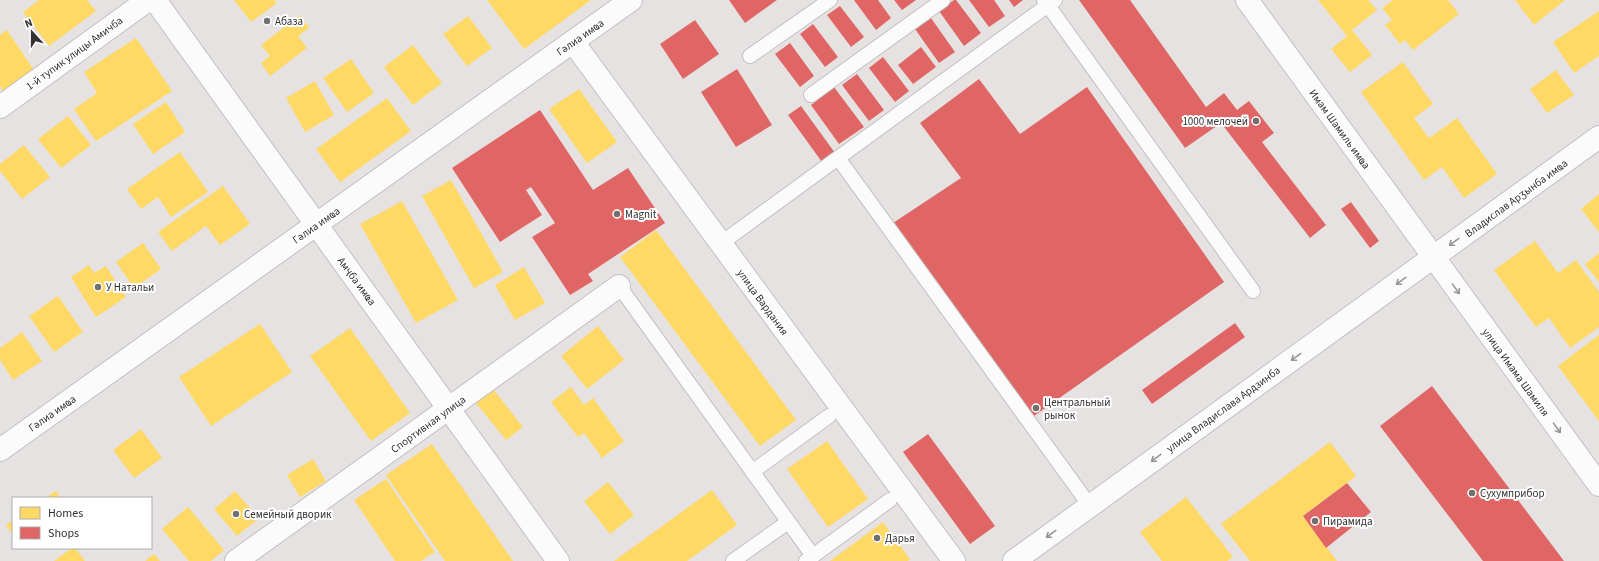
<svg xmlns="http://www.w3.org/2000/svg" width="1599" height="561" font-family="'Source Sans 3',sans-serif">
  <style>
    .homes { fill: #ffd966 }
    .shops { fill: #e06666 }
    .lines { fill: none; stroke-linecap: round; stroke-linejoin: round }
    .service-casing { stroke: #c2c0c0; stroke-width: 16 }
    .minor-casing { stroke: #c2c0c0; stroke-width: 24 }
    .secondary-casing { stroke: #c2c0c0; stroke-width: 24 }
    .service { stroke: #fbfbfb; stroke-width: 14 }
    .minor { stroke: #fbfbfb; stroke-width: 22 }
    .secondary { stroke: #fbfbfb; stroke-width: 22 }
    .oneway { stroke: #979696 }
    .poi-dot { fill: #726f6f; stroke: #fff; stroke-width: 1.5 }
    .labels { text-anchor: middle; stroke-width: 4; stroke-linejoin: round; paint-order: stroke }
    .poi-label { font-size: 11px; fill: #333131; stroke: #fff; text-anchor: start }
    .street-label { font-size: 11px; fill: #333131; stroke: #fff }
  </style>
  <rect width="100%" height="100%" fill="#e6e2e2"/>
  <path class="homes" d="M39 0H87L96 11 49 46 23 12Z
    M234 0H274L277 3 251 22Z
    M487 0H591L524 49Z
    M1318 0H1368L1377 10 1352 30 1372 55 1350 72 1331 49 1347 36Z
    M1393 0H1448L1459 14 1413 50 1405 40 1400 44 1385 25 1392 20 1382 8Z
    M1515 0H1565L1534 25Z
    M1599 11V56L1574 73 1553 42Z
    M300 15 309 28 298 36 307 48 270 76 261 63 270 56 261 45Z
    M468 16 492 48 467 66 443 34Z
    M7 30 34 70 3 92 0 86V35Z
    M136 38 172 91 96 141 74 109 97 93 84 72Z
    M413 45 442 83 413 105 384 67Z
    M351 59 374 93 347 112 323 78Z
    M1403 62 1433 104 1414 118 1429 138 1457 118 1497 174 1464 198 1442 167 1424 180 1361 92Z
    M1556 70 1574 95 1547 113 1530 89Z
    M315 81 334 115 305 132 286 98Z
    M579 89 617 142 587 163 549 109Z
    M387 98 411 131 340 182 316 149Z
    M166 102 185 132 153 154 133 124Z
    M68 116 91 145 61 168 38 139Z
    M24 145 50 177 22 199 0 171V164Z
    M180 152 208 192 171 217 158 197 141 209 127 189Z
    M451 180 503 272 474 288 422 196Z
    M223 186 250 224 220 245 206 226 172 251 158 232Z
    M1599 194V232L1581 209Z
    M402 201 458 300 416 323 360 224Z
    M656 230 796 420 760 446 620 257Z
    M1535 241 1558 273 1576 260 1599 292V327L1570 348 1549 318 1536 327 1494 270Z
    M143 243 161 269 134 288 116 262Z
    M1599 253V282L1585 264Z
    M89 265 94 273 106 266 126 297 96 317 71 277Z
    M524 267 545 303 515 320 495 285Z
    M58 296 83 332 54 352 29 316Z
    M260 324 292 372 211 426 179 377Z
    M598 326 624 360 587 389 561 356Z
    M350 328 410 413 371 441 310 356Z
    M22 332 42 361 13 380 0 360V348Z
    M1599 335V421L1558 366Z
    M571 387 584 405 593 398 624 441 602 458 584 433 578 437 551 402Z
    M493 389 523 427 506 440 476 403Z
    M141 429 162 458 134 478 113 450Z
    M827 441 868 499 828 527 787 469Z
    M1330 442 1356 476 1303 516 1337 561H1250L1221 524Z
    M432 444 513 561H445L386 475Z
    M313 459 326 481 300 497 287 475Z
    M386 479 435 552 421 561H395L354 500Z
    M608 482 634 515 610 534 584 501Z
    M712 490 737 525 687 561H614Z
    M56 491 61 498H45Z
    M235 491 259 518 237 536 214 509Z
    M1186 497 1233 557 1227 561H1162L1140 532Z
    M188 507 224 550 211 561H189L162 529Z
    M13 520V535L6 525Z
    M883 522 910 559 908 561H830Z
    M72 548H75L85 561H54Z
    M154 554 160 561H145Z"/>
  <path class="shops" d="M729 0H777L745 23Z
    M854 0H878L891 18 876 30Z
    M894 0H916L902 10Z
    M954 0H956L981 33 964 46 939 11Z
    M969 0H994L1005 16 989 27Z
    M1009 0H1023L1014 7Z
    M1079 0H1130L1206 107 1224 93 1237 110 1249 101 1274 133 1262 142 1326 225 1310 238 1221 123 1185 148Z
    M840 6 864 37 851 47 827 15Z
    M931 18 955 52 939 63 915 29Z
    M695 20 719 54 683 79 660 44Z
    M813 24 838 57 825 67 800 34Z
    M790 43 814 76 800 87 775 54Z
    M921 47 936 67 913 84 898 65Z
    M883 57 909 91 895 102 869 68Z
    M737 69 772 125 736 147 701 92Z
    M857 74 884 110 869 121 842 85Z
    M979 79 1020 134 1087 87 1224 282 1031 418 893 223 961 178 920 123Z
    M834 87 864 127 839 144 811 105Z
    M801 106 835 153 822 162 788 115Z
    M540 110 593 190 628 168 665 223 588 274 593 281 570 295 532 237 555 223 531 187 526 190 542 215 500 242 452 168Z
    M1351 202 1379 241 1370 248 1341 209Z
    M1235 323 1245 337 1152 404 1142 390Z
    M1432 386 1564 561H1483L1380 426Z
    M928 434 995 526 970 544 903 452Z
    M1347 483 1371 512 1326 548 1303 516Z"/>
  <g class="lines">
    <g class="service-casing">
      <path id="service" d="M1044 0 1253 291
        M750 56 830 0
        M811 95 943 0
        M838 158 1090 506
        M720 244 1055 0
        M619 286 813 556
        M752 472 829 416
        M733 561 788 522
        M806 561 890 500"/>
    </g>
    <g class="minor-casing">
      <path id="minor" d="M155 0 558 561
        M1247 0 1599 485
        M573 42 954 561
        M0 107 148 0
        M0 450 631 0
        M236 561 619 286"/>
    </g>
    <g class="secondary-casing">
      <path id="secondary" d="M1014 561 1599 137"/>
    </g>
    <use href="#service" class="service"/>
    <use href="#minor" class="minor"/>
    <use href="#secondary" class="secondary"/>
  </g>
  <defs><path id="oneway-shaft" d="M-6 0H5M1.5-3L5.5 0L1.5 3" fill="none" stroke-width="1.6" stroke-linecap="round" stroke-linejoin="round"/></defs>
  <g class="oneway">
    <use href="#oneway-shaft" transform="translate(1454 242) rotate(144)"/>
    <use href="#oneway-shaft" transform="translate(1401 281) rotate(144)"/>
    <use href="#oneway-shaft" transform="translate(1456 289) rotate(54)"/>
    <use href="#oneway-shaft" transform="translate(1296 357) rotate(144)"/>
    <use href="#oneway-shaft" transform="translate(1557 428) rotate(54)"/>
    <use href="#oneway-shaft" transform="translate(1156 458) rotate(144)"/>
    <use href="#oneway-shaft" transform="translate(1051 534) rotate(144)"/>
  </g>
  <g class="poi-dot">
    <circle cx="267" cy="21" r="4"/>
    <circle cx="1256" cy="121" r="4"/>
    <circle cx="617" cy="214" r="4"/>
    <circle cx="98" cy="287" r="4"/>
    <circle cx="1036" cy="408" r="4"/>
    <circle cx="1472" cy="493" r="4"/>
    <circle cx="236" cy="514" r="4"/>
    <circle cx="1315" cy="521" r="4"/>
    <circle cx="877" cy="538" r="4"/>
  </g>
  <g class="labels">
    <g class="poi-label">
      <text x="275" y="25">Абаза</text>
      <text x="1248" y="125" text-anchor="end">1000 мелочей</text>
      <text x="625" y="218">Magnit</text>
      <text x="106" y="291">У Натальи</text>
      <text x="1044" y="406">Центральный<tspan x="1044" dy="13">рынок</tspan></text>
      <text x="1480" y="497">Сухумприбор</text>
      <text x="244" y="518">Семейный дворик</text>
      <text x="1323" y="525">Пирамида</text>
      <text x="885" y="542">Дарья</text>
    </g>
    <g class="street-label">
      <text transform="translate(580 37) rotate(-35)" y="4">Гәлиа имҩа</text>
      <text transform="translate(74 53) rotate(-36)" y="4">1-й тупик улицы Амичба</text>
      <text transform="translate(1340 129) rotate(54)" y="4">Имам Шамиль имҩа</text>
      <text transform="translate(1516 198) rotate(-36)" y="4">Владислав Арӡынба имҩа</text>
      <text transform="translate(316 225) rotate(-35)" y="4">Гәлиа имҩа</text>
      <text transform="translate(357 281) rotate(54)" y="4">Амҷба имҩа</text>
      <text transform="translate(763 302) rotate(54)" y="4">улица Вардания</text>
      <text transform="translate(1516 372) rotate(54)" y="4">улица Имама Шамиля</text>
      <text transform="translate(1223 409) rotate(-36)" y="4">улица Владислава Ардзинба</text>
      <text transform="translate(52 413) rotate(-35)" y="4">Гәлиа имҩа</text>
      <text transform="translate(428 424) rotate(-36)" y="4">Спортивная улица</text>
    </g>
  </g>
  <rect x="12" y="497" width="140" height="52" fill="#ffffff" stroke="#adadad"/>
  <rect x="20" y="507" width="20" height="12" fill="#ffd966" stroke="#adadad"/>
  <text x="48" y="517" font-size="12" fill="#333131">Homes</text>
  <rect x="20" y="527" width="20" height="12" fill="#e06666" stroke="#adadad"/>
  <text x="48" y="537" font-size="12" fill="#333131">Shops</text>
  <g transform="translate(32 32) rotate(339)" stroke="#ffffff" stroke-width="3" paint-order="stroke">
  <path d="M0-3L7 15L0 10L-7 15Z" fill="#333131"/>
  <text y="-6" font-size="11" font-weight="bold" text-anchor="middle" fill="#333131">N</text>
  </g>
</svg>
